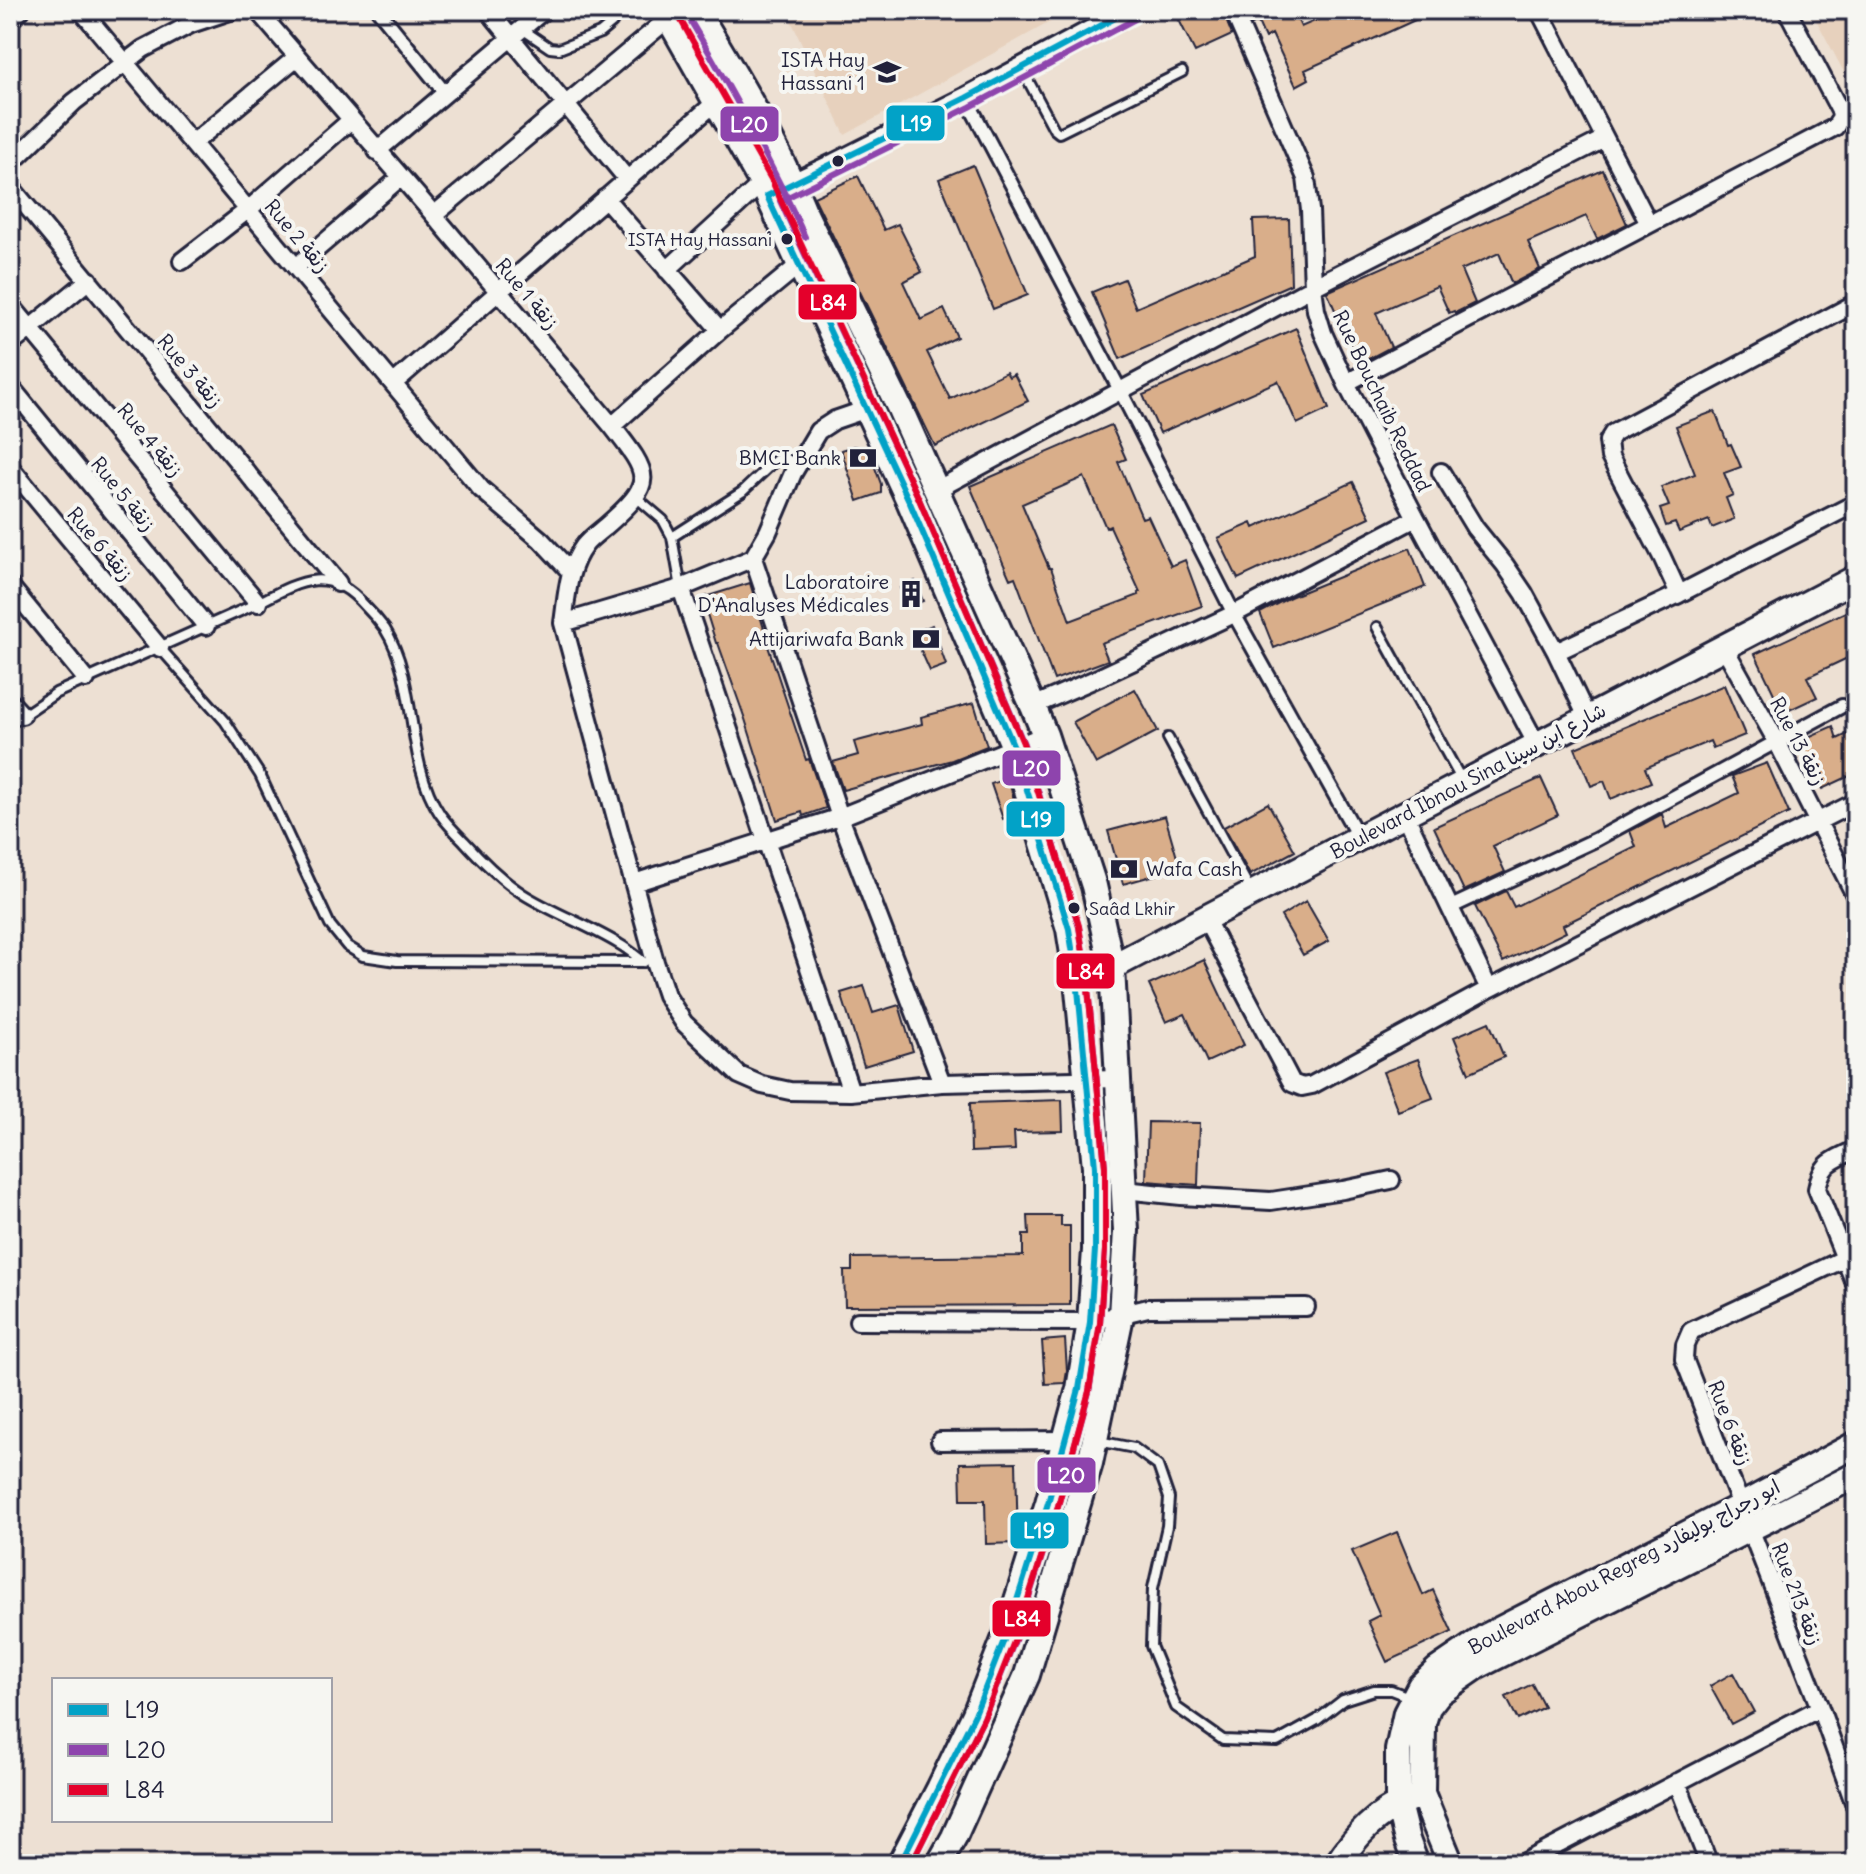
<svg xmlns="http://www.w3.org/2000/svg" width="1866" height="1874" font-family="Delius,'Playpen Sans Arabic',sans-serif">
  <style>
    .built { fill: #e7d1bd }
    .building { fill: #d9ae8a; stroke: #22223b; stroke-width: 2; fill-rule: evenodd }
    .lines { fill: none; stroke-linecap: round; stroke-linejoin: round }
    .service-casing { stroke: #22223b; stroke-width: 14 }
    .pedestrian-casing { stroke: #22223b; stroke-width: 18 }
    .minor-casing { stroke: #22223b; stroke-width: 22 }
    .tertiary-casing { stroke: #22223b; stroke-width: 26 }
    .secondary-casing { stroke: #22223b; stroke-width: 30 }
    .service { stroke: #f6f6f2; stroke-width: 8 }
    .pedestrian { stroke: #f6f6f2; stroke-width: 12 }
    .minor { stroke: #f6f6f2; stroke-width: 16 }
    .tertiary { stroke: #f6f6f2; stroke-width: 20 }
    .secondary { stroke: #f6f6f2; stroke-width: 24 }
    .bus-1-casing { stroke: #f6f6f2; stroke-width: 12 }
    .bus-2-casing { stroke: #f6f6f2; stroke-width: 12 }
    .bus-3-casing { stroke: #f6f6f2; stroke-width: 12 }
    .bus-1 { stroke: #02a2c7; stroke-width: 6 }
    .bus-2 { stroke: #8e44ad; stroke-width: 6 }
    .bus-3 { stroke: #e4002b; stroke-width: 6 }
    .bus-dot { fill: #22223b; stroke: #f6f6f2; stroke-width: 3 }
    .labels { text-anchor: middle; stroke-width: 8; stroke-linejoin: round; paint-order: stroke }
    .bus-label { font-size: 18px; fill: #22223b; stroke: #f6f6f2; text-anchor: end }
    .poi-label { font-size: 20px; fill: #22223b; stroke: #f6f6f2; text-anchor: end }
    .street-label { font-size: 20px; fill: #22223b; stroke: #f6f6f2 }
    .line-badge { stroke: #f6f6f2; stroke-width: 3 }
    .badge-label { font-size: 22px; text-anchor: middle; font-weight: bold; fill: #fff }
  </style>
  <rect width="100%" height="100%" fill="#ede0d3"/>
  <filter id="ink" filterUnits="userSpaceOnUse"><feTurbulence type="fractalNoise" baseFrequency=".0125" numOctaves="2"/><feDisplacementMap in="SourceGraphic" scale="16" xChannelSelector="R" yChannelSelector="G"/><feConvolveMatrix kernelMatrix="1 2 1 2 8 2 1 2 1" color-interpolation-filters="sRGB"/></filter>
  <g filter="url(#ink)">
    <path class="built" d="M786 10H1072L845 135Z
      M1811 10H1856V95Z"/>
    <path class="building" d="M1174 10H1222L1232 35 1195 52Z
      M1245 10H1293L1301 27 1340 10H1437L1305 70 1309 79 1296 86 1272 34 1265 38 1258 22 1252 25Z
      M973 165 1028 295 993 309 939 179Z
      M1603 170 1627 224 1597 239 1586 216 1528 242 1540 269 1512 284 1499 253 1461 270 1475 303 1455 313 1454 311 1449 313 1437 286 1376 313 1391 347 1359 364 1327 292Z
      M858 176 884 230 898 224 922 272 903 282 921 320 944 309 957 337 927 352 950 399 1006 372 1009 377 1014 374 1028 401 935 446 814 197Z
      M1289 219 1291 284 1120 359 1092 292 1124 279 1136 308 1255 256 1253 220Z
      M1296 328 1329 409 1297 424 1278 381 1160 433 1143 395Z
      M1715 411 1728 445 1731 444 1741 467 1724 473 1733 495 1726 498 1734 519 1712 528 1709 520 1679 532 1675 523 1666 526 1660 509 1669 506 1661 487 1695 474 1676 426Z
      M1111 425 1126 459 1118 462 1142 518 1148 516 1171 566 1185 560 1202 606 1101 643 1108 660 1054 680 1015 577 1010 579 970 486ZM1084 477 1106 528 1110 526 1140 592 1138 593 1139 595 1070 621 1051 568H1049L1022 504Z
      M854 446 863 448 870 454 881 484V493L858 501 841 450Z
      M1353 482 1370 517 1238 579 1218 538 1252 523 1254 528Z
      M1410 548 1425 587 1274 648 1260 613 1290 597Z
      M915 581 923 601 908 607 900 588Z
      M750 583 769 645 768 646 806 760 809 759 826 808 803 816 802 812 777 820 745 719 718 643H716L702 598Z
      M1856 607V654L1807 677 1817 697 1783 713 1755 654Z
      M932 625 946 665 930 671 913 633Z
      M1724 685 1745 735 1713 748 1710 741 1645 768 1651 782 1611 799 1604 781 1591 786 1575 748Z
      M1135 689 1158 731 1096 764 1073 722Z
      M974 703 987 746 952 760 843 790 833 762 858 755 854 742 922 724 921 717Z
      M1833 726 1837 739 1856 730V773L1822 789 1799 741Z
      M1767 763 1789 813 1563 925 1566 932 1503 962 1475 906 1506 891 1514 907 1636 847 1630 831 1662 814 1666 828 1739 793 1732 776Z
      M1008 778 1018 814 1003 819 991 784Z
      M1541 778 1558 815 1493 846 1505 872 1464 891 1434 827Z
      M1268 803 1295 851 1250 875 1224 827Z
      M1165 816 1180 868 1123 884 1108 831Z
      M1306 901 1329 941 1303 955 1281 916Z
      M1204 960 1244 1045 1207 1062 1185 1014 1166 1022 1149 985Z
      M864 986 873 1013 899 1005 913 1051 864 1066 841 993Z
      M1489 1022 1504 1057 1469 1073 1454 1037Z
      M1418 1059 1433 1098 1398 1111 1383 1072Z
      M1062 1100 1063 1131 1014 1132 1015 1150 971 1152 970 1103Z
      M1148 1122 1200 1123 1198 1185 1146 1181Z
      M1028 1216H1061V1226H1070V1305L845 1306 844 1271H852V1258L1023 1256V1235H1029Z
      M1065 1339 1067 1371 1065 1383 1045 1384 1042 1341Z
      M1016 1462 1018 1543 986 1544 985 1500H961L960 1463Z
      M1397 1532 1423 1595 1433 1590 1452 1632 1387 1662 1368 1621 1380 1615 1352 1551Z
      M1733 1673 1754 1712 1731 1724 1710 1686Z
      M1532 1684 1544 1707 1518 1720 1506 1697Z"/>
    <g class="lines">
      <g class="service-casing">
        <path id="service" d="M522 29 550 48 559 49 600 33 612 23 617 13 615 10
          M1022 69 1054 129 1059 133 1182 72
          M636 497 663 520 672 537 681 588
          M672 537 742 492 776 460 784 458 798 464
          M1377 627 1461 779
          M160 648 225 721 260 775 330 925 347 946 363 956 397 961 642 962
          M10 724 56 693 258 603C300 581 329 564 365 606 372 613 379 621 385 629 419 683 404 759 440 814 447 824 456 833 464 841 482 861 500 879 523 894 553 913 588 925 619 944 628 949 636 956 644 962
          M1168 738 1252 893
          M1098 1441 1134 1448 1158 1466 1169 1498 1167 1526 1153 1588 1151 1646 1176 1707 1223 1740 1277 1742 1317 1720 1343 1700 1374 1690H1391L1409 1697"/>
      </g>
      <g class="pedestrian-casing">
        <path id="pedestrian" d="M378 10 445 93
          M966 98 1121 392 1234 614 1359 838
          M1451 907 1595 840 1842 706"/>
      </g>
      <g class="minor-casing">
        <path id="minor" d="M81 10 481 489 541 540 570 571
          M257 10 434 215 612 426C651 476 656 482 606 526 599 532 589 539 584 546 567 569 567 597 563 623
          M488 10 627 179
          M1233 10 1306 178 1310 210 1313 287 1316 310 1323 333 1346 383 1416 518 1537 745
          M1539 10 1649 224
          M10 20 21 10
          M193 143 297 57
          M377 151 544 10
          M10 164 74 102 143 49 191 24 233 10
          M10 186 338 583
          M605 198 720 330
          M434 215 669 18
          M182 261 249 209 351 120
          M297 266 401 177
          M667 270 762 183
          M10 304 258 603
          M10 345 89 280
          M394 383 716 102
          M1346 383 1835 127 1841 118 1840 111 1787 10
          M10 386 206 626
          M867 409 835 420 818 431 793 473 768 532 753 558 681 588 563 623 655 962 666 995 684 1023 739 1075 762 1085 790 1091 851 1092 942 1083 1118 1079
          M612 426 720 330 799 265
          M10 467 160 648
          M1441 472 1475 528 1505 565 1524 593 1556 652 1588 719
          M938 489 1313 287 1604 139
          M753 558 840 817 942 1083
          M10 586 86 679
          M681 588 851 1092
          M1679 594 1662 557 1610 457 1608 441 1613 433 1856 303
          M1724 647 1777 742 1856 897
          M1556 652 1679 594 1856 503
          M10 702 22 715
          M1033 706 1100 677 1234 614 1416 518
          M1405 814 1489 989
          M634 883 840 817 1045 735
          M1205 918 1292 1083 1302 1087 1312 1085 1489 989 1856 802
          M1856 1149C1833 1161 1822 1161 1817 1189L1856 1286
          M1124 1190 1181 1196 1271 1201 1343 1190 1391 1180
          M1846 1258 1691 1331 1685 1345 1684 1359 1820 1708 1856 1808
          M858 1321 1090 1322 1148 1308 1306 1307
          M940 1441 1065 1440
          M1677 1782 1709 1864
          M1521 1864 1820 1708"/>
      </g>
      <g class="tertiary-casing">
        <path id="tertiary" d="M778 191 835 164 966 98 1130 10"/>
      </g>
      <g class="secondary-casing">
        <path id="secondary" d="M664 10 762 183 910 503 1014 747 1069 929 1077 979 1095 1167V1250L1090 1322 1079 1389 1048 1503 1006 1635 975 1714 939 1789 900 1864
          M696 10C736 76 777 144 806 216L900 409 1033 706 1045 735 1094 886 1112 967 1126 1231 1121 1316 1090 1463 1027 1675 954 1837 939 1864
          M1099 971 1112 967 1856 578
          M1337 1864C1357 1834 1376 1814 1409 1799
          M1416 1864 1407 1840 1398 1804V1750L1406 1713 1420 1686 1437 1670 1487 1636 1741 1506 1856 1444
          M1451 1864 1422 1793 1423 1723 1428 1707 1439 1693 1478 1666 1856 1475"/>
      </g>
      <use href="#service" class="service"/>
      <use href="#pedestrian" class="pedestrian"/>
      <use href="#minor" class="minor"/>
      <use href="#tertiary" class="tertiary"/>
      <use href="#secondary" class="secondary"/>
      <g class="bus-1-casing">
        <path id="bus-1" d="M900 1864 975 1714 1006 1635 1048 1503 1079 1389 1090 1322 1095 1250V1167L1077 979 1069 929 1014 747 910 503 767 196 966 98 1130 10"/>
      </g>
      <g class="bus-2-casing">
        <path id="bus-2" d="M687 15C730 87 771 161 805 237
          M911 1864 984 1718 1016 1638 1058 1506 1089 1392 1100 1324 1105 1250V1166L1087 978 1079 927 1024 744 919 499 780 201 970 107 1135 19"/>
      </g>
      <g class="bus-3-casing">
        <path id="bus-3" d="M675 10 771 179 919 499 1023 743 1079 926 1087 978 1105 1167V1250L1100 1323 1089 1391 1058 1506 1015 1639 984 1718 911 1864"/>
      </g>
      <use href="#bus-1" class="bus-1"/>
      <use href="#bus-2" class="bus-2"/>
      <use href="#bus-3" class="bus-3"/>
    </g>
  </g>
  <defs>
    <g id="university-bare" transform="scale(2.16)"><path d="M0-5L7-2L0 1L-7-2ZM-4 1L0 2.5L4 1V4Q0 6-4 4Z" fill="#22223b" stroke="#f6f6f2" stroke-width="2.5" paint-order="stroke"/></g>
    <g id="bank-bare" transform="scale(2.16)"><path d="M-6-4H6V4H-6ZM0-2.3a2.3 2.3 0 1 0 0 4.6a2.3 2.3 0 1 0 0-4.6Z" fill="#22223b" stroke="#f6f6f2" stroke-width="2.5" paint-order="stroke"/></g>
    <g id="building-bare" transform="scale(2.16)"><path d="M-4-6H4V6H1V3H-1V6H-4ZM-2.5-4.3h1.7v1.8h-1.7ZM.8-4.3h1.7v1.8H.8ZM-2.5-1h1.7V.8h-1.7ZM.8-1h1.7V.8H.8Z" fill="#22223b" stroke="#f6f6f2" stroke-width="2.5" paint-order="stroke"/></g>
  </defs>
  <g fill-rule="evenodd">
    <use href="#university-bare" x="887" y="72"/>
    <use href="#bank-bare" x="863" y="458"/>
    <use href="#building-bare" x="911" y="594"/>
    <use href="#bank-bare" x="926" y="639"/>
    <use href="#bank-bare" x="1124" y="869"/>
  </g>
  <g class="bus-dot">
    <circle cx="838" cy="161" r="7"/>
    <circle cx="787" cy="239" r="7"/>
    <circle cx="1074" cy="908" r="7"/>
  </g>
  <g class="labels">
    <g class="bus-label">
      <text x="772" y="246">ISTA Hay Hassani</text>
      <text x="1089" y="915" text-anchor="start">Saâd Lkhir</text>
    </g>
    <g class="poi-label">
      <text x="865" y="67">ISTA Hay<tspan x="865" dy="23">Hassani 1</tspan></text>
      <text x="841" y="465">BMCI Bank</text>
      <text x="889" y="589">Laboratoire<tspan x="889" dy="23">D'Analyses Médicales</tspan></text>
      <text x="904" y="646">Attijariwafa Bank</text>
      <text x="1146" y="876" text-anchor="start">Wafa Cash</text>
    </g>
    <g class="street-label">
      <text transform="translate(297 236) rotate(50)" y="7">Rue 2 زنقة</text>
      <text transform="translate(527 294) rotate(50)" y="7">Rue 1 زنقة</text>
      <text transform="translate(190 371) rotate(50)" y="7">Rue 3 زنقة</text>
      <text transform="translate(1382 401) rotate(64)" y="7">Rue Bouchaib Reddad</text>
      <text transform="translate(150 440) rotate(50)" y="7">Rue 4 زنقة</text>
      <text transform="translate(123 494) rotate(51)" y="7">Rue 5 زنقة</text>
      <text transform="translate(100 544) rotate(50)" y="7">Rue 6 زنقة</text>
      <text transform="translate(1798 741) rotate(62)" y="7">Rue 13 زنقة</text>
      <text transform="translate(1468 781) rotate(-28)" y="7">Boulevard Ibnou Sina شارع ابن سينا</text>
      <text transform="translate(1730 1423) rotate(69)" y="7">Rue 6 زنقة</text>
      <text transform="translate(1624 1567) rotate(-28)" y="7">Boulevard Abou Regreg ابو رجراج بوليفارد</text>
      <text transform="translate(1797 1594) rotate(69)" y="7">Rue 213 زنقة</text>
    </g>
  </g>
  <g class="line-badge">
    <rect x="885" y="104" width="61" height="38" rx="8" fill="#02a2c7"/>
    <rect x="719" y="105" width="61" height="38" rx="8" fill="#8e44ad"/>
    <rect x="797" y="283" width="61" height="38" rx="8" fill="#e4002b"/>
    <rect x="1001" y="749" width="61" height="38" rx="8" fill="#8e44ad"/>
    <rect x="1005" y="800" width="61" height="38" rx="8" fill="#02a2c7"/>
    <rect x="1055" y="952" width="61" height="38" rx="8" fill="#e4002b"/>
    <rect x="1036" y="1456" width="61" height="38" rx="8" fill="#8e44ad"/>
    <rect x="1009" y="1511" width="61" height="39" rx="8" fill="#02a2c7"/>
    <rect x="991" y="1599" width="61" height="39" rx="8" fill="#e4002b"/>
  </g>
  <g class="badge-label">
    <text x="916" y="131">L19</text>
    <text x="749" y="132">L20</text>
    <text x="828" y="310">L84</text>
    <text x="1031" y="776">L20</text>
    <text x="1036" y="827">L19</text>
    <text x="1086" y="979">L84</text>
    <text x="1066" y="1483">L20</text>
    <text x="1039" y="1538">L19</text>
    <text x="1022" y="1626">L84</text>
  </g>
  <rect width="1866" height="1874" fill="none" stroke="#f6f6f2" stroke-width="40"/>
  <rect x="20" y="20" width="1826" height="1834" fill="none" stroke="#22223b" stroke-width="3" filter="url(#ink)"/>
  <rect x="52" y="1678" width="280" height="144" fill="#f6f6f2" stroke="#a1a1a9" stroke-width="2"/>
  <rect x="68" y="1704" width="40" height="12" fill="#02a2c7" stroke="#a1a1a9" stroke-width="2"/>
  <text x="124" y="1718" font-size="24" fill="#22223b">L19</text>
  <rect x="68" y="1744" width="40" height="12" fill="#8e44ad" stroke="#a1a1a9" stroke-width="2"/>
  <text x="124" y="1758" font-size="24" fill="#22223b">L20</text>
  <rect x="68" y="1784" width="40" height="12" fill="#e4002b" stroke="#a1a1a9" stroke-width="2"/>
  <text x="124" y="1798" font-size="24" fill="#22223b">L84</text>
</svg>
